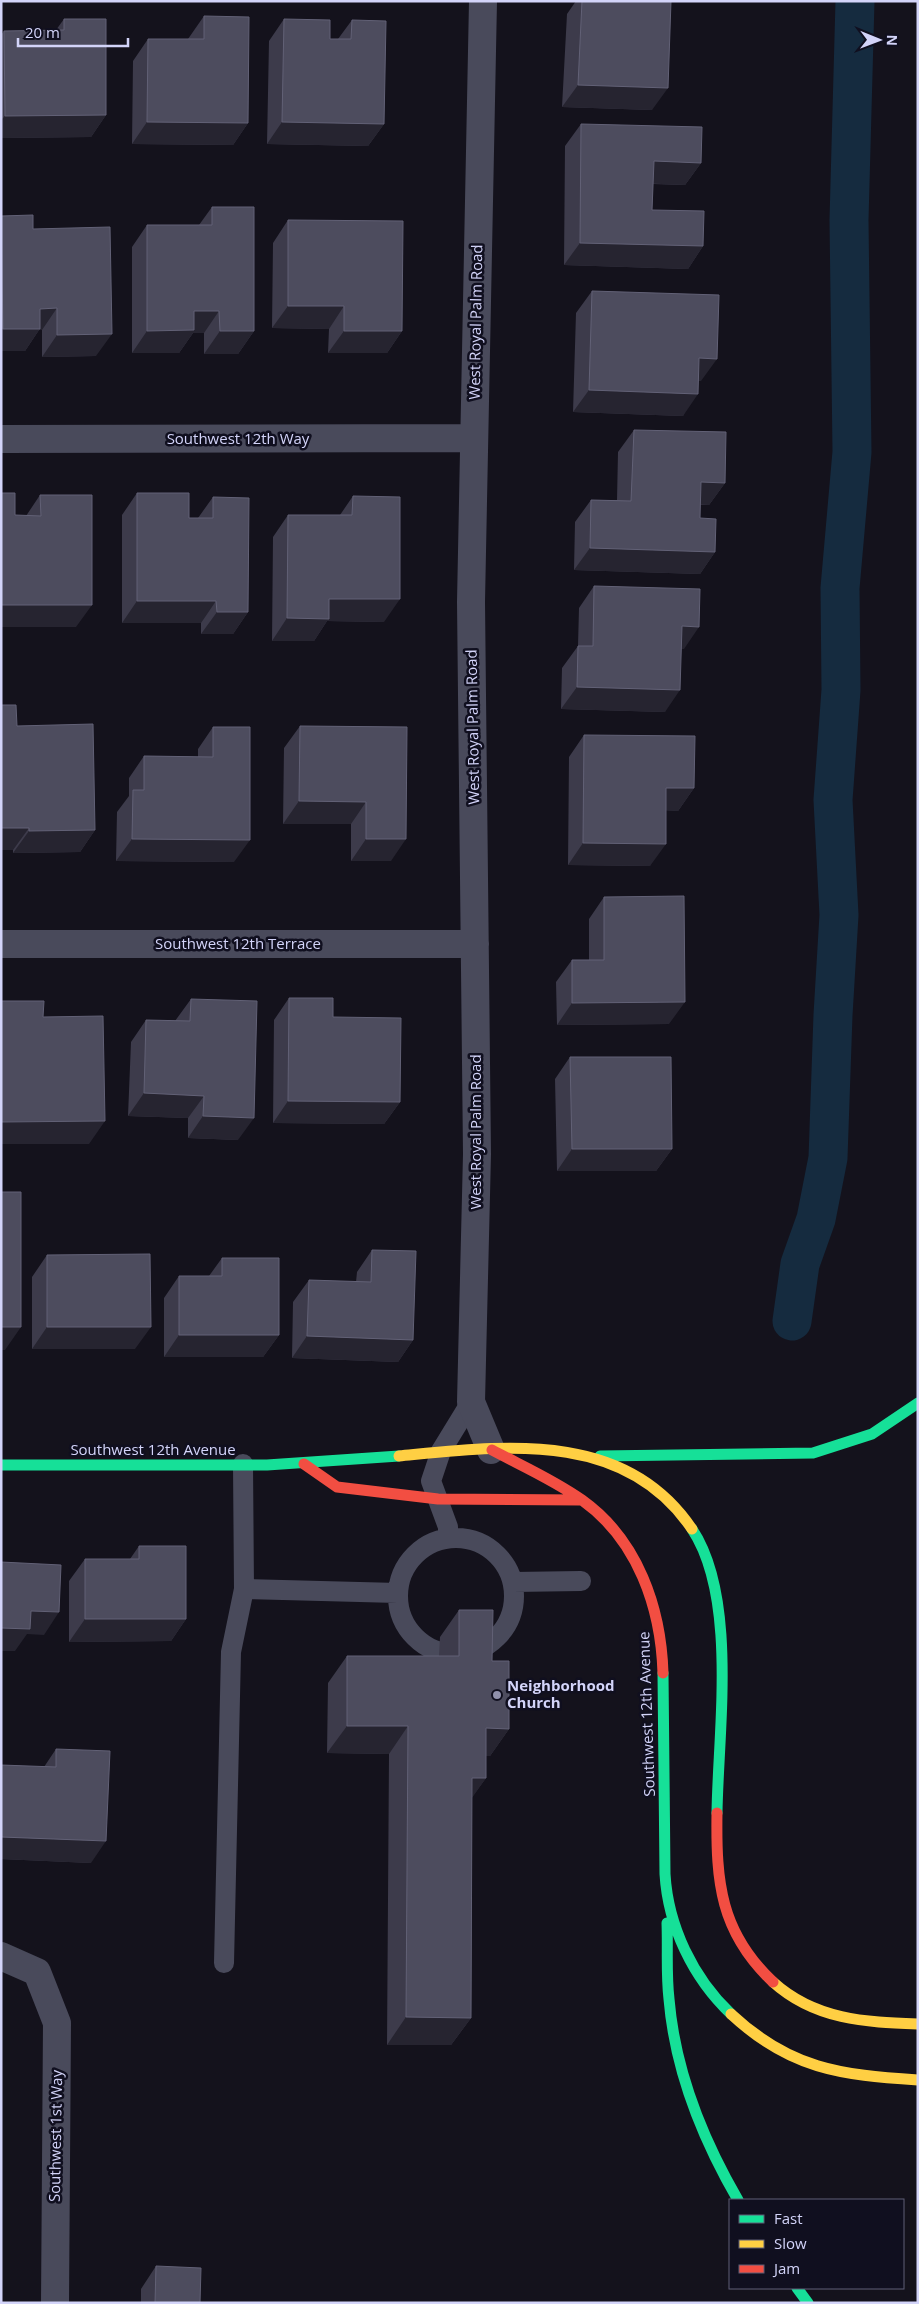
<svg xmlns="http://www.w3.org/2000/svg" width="919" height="2304" font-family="'Open Sans',sans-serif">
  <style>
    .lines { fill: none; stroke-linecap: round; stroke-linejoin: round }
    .canal { stroke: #152b3f; stroke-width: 39 }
    .lane { stroke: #494a5b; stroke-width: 20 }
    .street { stroke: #494a5b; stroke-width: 28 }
    .fast { stroke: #16e098; stroke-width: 11 }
    .slow { stroke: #ffcf43; stroke-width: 11 }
    .jam { stroke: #f24e42; stroke-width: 11 }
    .wall { fill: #3d3b4b }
    .shaded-wall { fill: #262430 }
    .building { fill: #4d4c5e; stroke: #626176 }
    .poi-dot { fill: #9090ac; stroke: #100f1f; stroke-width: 2 }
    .labels { text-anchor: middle; stroke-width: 5; stroke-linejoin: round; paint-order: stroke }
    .street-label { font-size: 15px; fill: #d3d4f9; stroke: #100f1f }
    .poi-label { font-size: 15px; font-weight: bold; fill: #d3d4f9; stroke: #100f1f; text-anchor: start }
  </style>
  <rect width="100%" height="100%" fill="#14121c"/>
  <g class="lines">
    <path class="canal" d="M792 1321 800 1264 816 1219 828 1158 833 1015 839 915 833 800 841 690 840 588 852 452 849 220 855 1"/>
    <path class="lane" d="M243 1464 244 1589 398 1593
      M448 1538V1527L431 1481 441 1451 471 1402
      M398 1596a58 58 0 1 1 116 0a58 58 0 1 1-116 0Z
      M513 1582 581 1581
      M224 1963 231 1652 244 1589"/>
    <path class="street" d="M483 1 471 602 477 1154 471 1402 491 1450
      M1 439 474 438
      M1 944H475
      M1 1956 37 1972 57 2023 55 2303"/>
    <path class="fast" d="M600 1456 813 1453 872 1434 918 1403
      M1 1465H267L399 1456
      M692 1529C738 1598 718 1732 717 1813
      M663 1673 665 1874C668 1926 693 1978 731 2014
      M667 1923C668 1948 666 1974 669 1999 675 2071 702 2138 738 2200
      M797 2288 808 2303"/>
    <path class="slow" d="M399 1456C504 1446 625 1429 692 1529
      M773 1982C815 2020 865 2022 918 2024
      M731 2014C790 2069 840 2075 918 2080"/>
    <path class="jam" d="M492 1450C522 1466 554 1480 582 1500 638 1540 661 1608 663 1673
      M304 1464 337 1487 438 1499 580 1500
      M717 1813C716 1882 720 1932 773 1982"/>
  </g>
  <path class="wall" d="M576 1H671L652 110 562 107 567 14Z
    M204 16 248 123 233 145 132 144 133 61 148 39H188Z
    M64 19 106 115 91 137 1 138V35L4 31 56 30Z
    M284 19 330 39H338L352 20 384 124 368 146 267 144 269 41Z
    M581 124 701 163 685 185 653 184 652 210 703 246 688 269 564 265 565 146Z
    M212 207 254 331 238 354H204V333H193L179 353H132V247L147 225H199Z
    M1 216 33 229 96 356 42 357V330H39L25 351H1Z
    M288 220 402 331 387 353H328L329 329 272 328 273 243Z
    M592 291 701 381H698L683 416 573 412 576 313Z
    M634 430 725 483 709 505H700V518L715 552 700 574 574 570 575 522 591 500H617L618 452Z
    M137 493 189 518H198L213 497 248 612 233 634H201V623H122V515Z
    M40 495 76 627 15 515 26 516Z
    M353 496 384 622 327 621 314 641H272L273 537 288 515H340Z
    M594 586 684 649H681L665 712 561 709 562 668 578 646 579 608Z
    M1 705 95 830 80 852 13 853V850H1Z
    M300 726 407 727 391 861H351V824H283L284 748Z
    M213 727 234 862 116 861 117 812 129 796V778L144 756 198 757V749Z
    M584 735 694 788 678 811 666 810 650 866 568 865 569 757Z
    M604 897 669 1024 557 1025 556 982 572 960H589V919Z
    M289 998 333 1017 400 1102 384 1124 273 1123 274 1020Z
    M191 999 238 1140 188 1138V1118L128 1116 131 1042 146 1020 175 1021Z
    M570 1057 672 1149 656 1171H557L555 1079Z
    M372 1250 413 1340 398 1362 292 1358 293 1302 309 1280 356 1282 357 1272Z
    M47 1255 135 1349H32V1277Z
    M222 1258 279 1335 263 1357H164V1298L179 1276H209Z
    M139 1546 186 1619 171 1641 69 1642V1581L85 1559H130Z
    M459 1610 492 1661 509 1729 490 1756H486V1778L472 1797 471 2018 451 2045H387L389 1754 327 1753 328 1683 347 1656H439L440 1637Z
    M56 1749 91 1863 1 1859V1765L44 1767Z
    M156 2266 200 2303H141V2289Z"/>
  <path class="shaded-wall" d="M578 85 668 88 652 110 562 107Z
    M106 115 91 137 1 138V120L5 116Z
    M147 122 248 123 233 145 132 144Z
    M282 122 384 124 368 146 267 144Z
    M654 161 701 163 685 185 638 183Z
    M580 243 703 246 688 269 564 265Z
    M288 306H344L329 329 272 328Z
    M57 308 42 330H39L25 351H1V331L3 329 40 309Z
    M194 311H219L204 333H193L179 353H132L147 331Z
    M220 331H254L238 354H204Z
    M344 331H402L387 353H328Z
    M112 334 96 356 42 357 57 335Z
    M699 358 717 359 701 381 683 380Z
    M589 390 698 394 683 416 573 412Z
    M701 482 725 483 709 505 685 504Z
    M590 548 715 552 700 574 574 570Z
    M329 599H400L384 622 327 621 314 641H272L287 618Z
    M137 601H216L201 623H122Z
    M1 605H92L76 627H1Z
    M217 612H248L233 634H201Z
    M682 626 699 627 684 649H666Z
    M577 687 680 690 665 712 561 709Z
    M666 788H694L678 811 651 810Z
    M299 801 366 802 351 824H283Z
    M1 828H29L13 850H1Z
    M95 830 80 852 13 853 29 831Z
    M132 839 250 840 234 862 116 861Z
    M366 839H406L391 861H351Z
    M583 843 666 844 650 866 568 865Z
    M685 1002 669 1024 557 1025 572 1003Z
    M144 1093 204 1096 188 1118 128 1116Z
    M288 1101 400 1102 384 1124 273 1123Z
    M203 1116 254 1118 238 1140 188 1138Z
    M105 1121 89 1144H1V1122Z
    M572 1149H672L656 1171H557Z
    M1 1327H21L5 1350H1Z
    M47 1327H151L135 1349H32Z
    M179 1335H279L263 1357H164Z
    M307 1336 413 1340 398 1362 292 1358Z
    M31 1611 59 1612 44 1635 27 1634 15 1651H1V1628Z
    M85 1619H186L171 1641 69 1642Z
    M347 1726H408L389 1754 327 1753Z
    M486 1728 509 1729 490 1756H467Z
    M472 1778H486L467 1805Z
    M1 1837 106 1841 91 1863 1 1859Z
    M406 2017 471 2018 451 2045H387Z"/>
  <path class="building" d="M582 1H671L668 88 578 85Z
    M204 16 249 17 248 123 147 122 148 39H204Z
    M64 19H106V115L5 116 4 31 64 30Z
    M284 19 330 20V39H351L352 20 386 21 384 124 282 122Z
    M581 124 702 127 701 163 654 161 652 210 704 211 703 246 580 243Z
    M212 207H254V331H220L219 311H194V330L147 331V225H212Z
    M33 215V229L110 227 112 334 57 335V308L40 309V329H3L1 216Z
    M288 220 403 221 402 331H344V306H288Z
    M592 291 719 295 717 359 699 358 698 394 589 390Z
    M634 430 726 432 725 483 701 482 700 518 716 519 715 552 590 548 591 500 631 501Z
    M1 493H15V515L41 516 40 495H92V605H1Z
    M137 493H189V518H213V497L249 498 248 612H217L216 601H137Z
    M353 496 400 497V599H329V619L287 618 288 515H352Z
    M594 586 700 589 699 627 682 626 680 690 577 687 578 646H593Z
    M1 705H16L17 726 93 724 95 830 29 831V828H1Z
    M300 726 407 727 406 839H366V802L299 801Z
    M213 727H250V840L132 839 133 790H144V756L213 757Z
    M584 735 695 736 694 788H666V844L583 843Z
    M684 896 685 1002 572 1003V960H604V897Z
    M289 998H333V1017L401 1018 400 1102 288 1101Z
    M191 999 257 1001 254 1118 203 1116 204 1096 144 1093 146 1020 190 1021Z
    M1 1001H44L43 1017 103 1016 105 1121 1 1122Z
    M570 1057H671L672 1149H572Z
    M1 1192H21V1327H1Z
    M372 1250 416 1251 413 1340 307 1336 309 1280 371 1282Z
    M150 1254 151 1327H47V1255Z
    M222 1258H279V1335H179V1276H222Z
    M139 1546H186V1619H85V1559H139Z
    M1 1562 61 1565 59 1612 31 1611 30 1629 1 1628Z
    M459 1610H493L492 1661H509V1729L486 1728V1778H472L471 2018 406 2017 408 1726H347V1656H459Z
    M56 1749 110 1751 106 1841 1 1837V1765L56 1767Z
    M156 2266 201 2268 200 2303H155Z"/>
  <circle class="poi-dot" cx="497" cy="1695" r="5"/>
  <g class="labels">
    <g class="street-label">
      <text transform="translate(476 322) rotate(-89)" y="5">West Royal Palm Road</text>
      <text x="238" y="444">Southwest 12th Way</text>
      <text transform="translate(473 727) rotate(-91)" y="5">West Royal Palm Road</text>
      <text x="238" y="949">Southwest 12th Terrace</text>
      <text transform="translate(476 1132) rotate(-90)" y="5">West Royal Palm Road</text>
      <text x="153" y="1455">Southwest 12th Avenue</text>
      <text transform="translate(647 1714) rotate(-92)" y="5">Southwest 12th Avenue</text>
      <text transform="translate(56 2136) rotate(-89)" y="5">Southwest 1st Way</text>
    </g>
    <g class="poi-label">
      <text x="507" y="1691">Neighborhood<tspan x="507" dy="17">Church</tspan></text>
    </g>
  </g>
  <rect width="919" height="2304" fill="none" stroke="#d3d4f9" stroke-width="5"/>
  <rect x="729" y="2199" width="175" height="90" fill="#100f1f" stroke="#5e5e76"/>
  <rect x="739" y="2215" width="25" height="8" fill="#16e098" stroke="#5e5e76"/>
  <text x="774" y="2224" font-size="15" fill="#d3d4f9">Fast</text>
  <rect x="739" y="2240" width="25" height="8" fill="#ffcf43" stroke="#5e5e76"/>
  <text x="774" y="2249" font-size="15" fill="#d3d4f9">Slow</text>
  <rect x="739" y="2265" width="25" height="8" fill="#f24e42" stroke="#5e5e76"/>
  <text x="774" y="2274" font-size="15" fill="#d3d4f9">Jam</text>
  <g transform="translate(879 40) rotate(91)" stroke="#100f1f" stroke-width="4" paint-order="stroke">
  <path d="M0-4L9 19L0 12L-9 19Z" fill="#d3d4f9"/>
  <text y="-8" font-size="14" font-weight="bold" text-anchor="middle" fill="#d3d4f9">N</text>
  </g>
  <path d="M18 38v8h110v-8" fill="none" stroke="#d3d4f9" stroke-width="2.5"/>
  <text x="25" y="38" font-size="15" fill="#d3d4f9" stroke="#100f1f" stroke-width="4" paint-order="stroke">20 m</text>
</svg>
